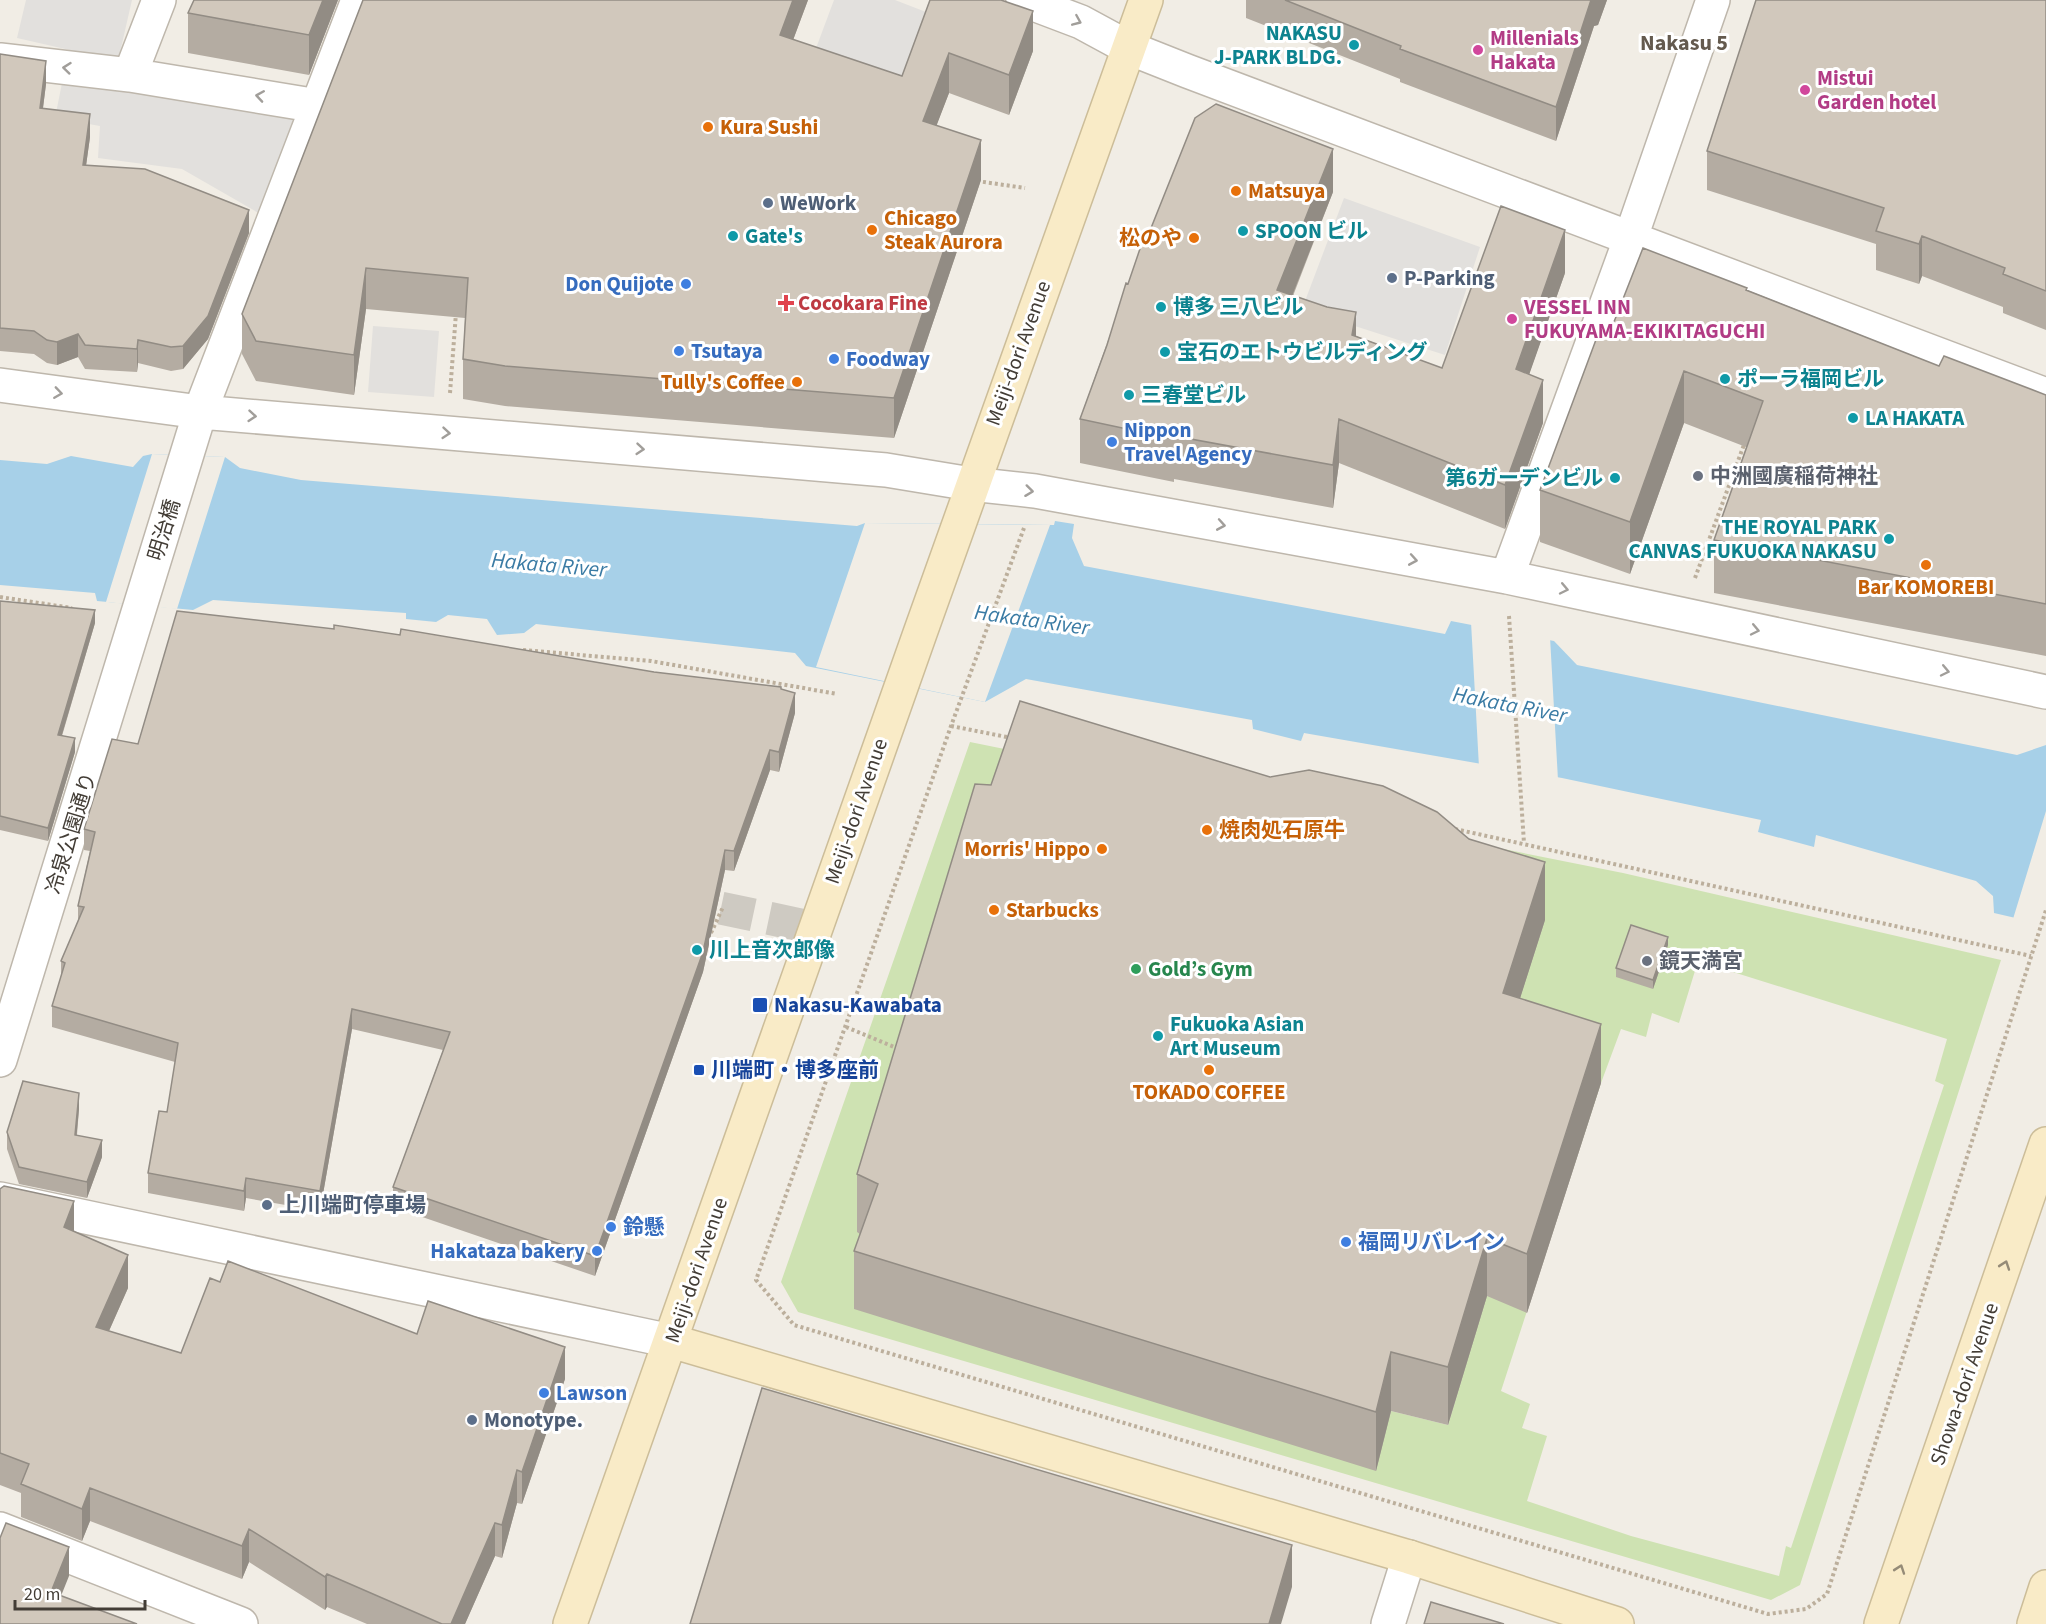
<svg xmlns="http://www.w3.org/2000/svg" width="2046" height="1624" font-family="'Source Sans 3','Noto Sans JP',sans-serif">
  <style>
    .green { fill: #cee2b2; fill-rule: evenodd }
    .parking { fill: #e2e0dd }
    .water { fill: #a7d0e8 }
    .pier { fill: #f1ede5 }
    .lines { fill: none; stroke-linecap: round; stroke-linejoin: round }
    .street-tunnel { stroke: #cecac2; stroke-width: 33; stroke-dasharray: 33 16; stroke-linecap: butt }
    .street-casing { stroke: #beb7ac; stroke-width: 36 }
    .secondary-casing { stroke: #ccbd99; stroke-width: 36 }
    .path { stroke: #bcaf9c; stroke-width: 4; stroke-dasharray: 3 3; stroke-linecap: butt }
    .street { stroke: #fff; stroke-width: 33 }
    .secondary { stroke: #f9ebc7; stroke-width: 33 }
    .wall { fill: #b4aca2 }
    .shaded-wall { fill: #928c84 }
    .building { fill: #d1c8bc; stroke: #928c84; stroke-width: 1.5 }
    .oneway { stroke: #a19e9a }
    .oneway2 { stroke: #958b77 }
    .culture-dot { fill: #0f9aa8; stroke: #fff; stroke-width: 2 }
    .hotel-dot { fill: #d1479c; stroke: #fff; stroke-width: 2 }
    .food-dot { fill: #e8710a; stroke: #fff; stroke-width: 2 }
    .service-dot { fill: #5c6f8a; stroke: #fff; stroke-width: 2 }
    .shop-dot { fill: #3f7fe0; stroke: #fff; stroke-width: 2 }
    .health-dot { fill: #e0444e; stroke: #fff; stroke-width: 2 }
    .worship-dot { fill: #6b7280; stroke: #fff; stroke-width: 2 }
    .leisure-dot { fill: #2e9e5b; stroke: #fff; stroke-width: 2 }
    .transit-dot { fill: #1a4fb4; stroke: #fff; stroke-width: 2 }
    .labels { text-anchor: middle; stroke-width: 6; stroke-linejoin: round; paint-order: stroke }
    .culture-label { font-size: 21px; font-weight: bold; fill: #0d838f; stroke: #fff; text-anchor: start }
    .hotel-label { font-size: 21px; font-weight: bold; fill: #b23c85; stroke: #fff; text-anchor: start }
    .food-label { font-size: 21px; font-weight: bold; fill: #c56008; stroke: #fff; text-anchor: start }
    .service-label { font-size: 21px; font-weight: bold; fill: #4e5e75; stroke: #fff; text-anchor: start }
    .shop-label { font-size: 21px; font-weight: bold; fill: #366cbe; stroke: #fff; text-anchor: start }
    .health-label { font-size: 21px; font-weight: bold; fill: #be3a42; stroke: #fff; text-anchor: start }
    .street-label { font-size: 21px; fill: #433d36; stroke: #fff }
    .worship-label { font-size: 21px; font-weight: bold; fill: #5b616d; stroke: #fff; text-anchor: start }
    .leisure-label { font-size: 21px; font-weight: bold; fill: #27864d; stroke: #fff; text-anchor: start }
    .transit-label { font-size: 21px; font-weight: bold; fill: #164399; stroke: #fff; text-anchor: start }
    .neighbourhood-label { font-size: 22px; font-weight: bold; fill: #645a4e; stroke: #fff }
    .water-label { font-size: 22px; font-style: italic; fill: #3a7ba4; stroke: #fff }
  </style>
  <rect width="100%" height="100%" fill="#f1ede5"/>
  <path class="green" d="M970 742 1623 873 2001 960 1800 1585 1771 1600 798 1312 781 1282ZM1469 897 1503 1239 1448 1425 1391 1411ZM1698 961 1947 1039 1935 1081 1944 1085 1791 1548 1786 1546 1779 1576 1631 1536 1527 1501 1547 1436 1522 1428 1530 1404 1501 1391 1601 1083 1621 1029 1646 1037 1652 1013 1679 1023Z"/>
  <path class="parking" d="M26 0H132L118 61 17 38Z
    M834 0H895L926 12 893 98 809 67Z
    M63 78 298 117 262 215 182 169 98 158 100 126 55 118Z
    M1344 198 1480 247 1445 355 1302 309Z
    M373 326 439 331 434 397 368 392Z"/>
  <path class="water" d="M152 454 225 457 240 468 301 480 857 526 865 523 1054 525 1055 521 1074 524 1072 538 1084 566 1445 634 1451 621 1554 641 1577 665 2017 755 2046 745V925L1994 913 1993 896 1976 881 1816 835 1814 847 1758 832 1761 820 1562 778 1304 733 1301 741 1253 729 1252 720 1026 679 985 702 806 666 795 653 536 624 524 633 497 635 487 619 448 615 436 622 406 619V613L213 600 193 610 97 601 95 593 0 585V460L47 464 71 456 133 467 143 456Z"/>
  <path class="pier" d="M152 454 225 457 177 609 106 602Z
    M865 523 1050 525 985 702 816 667Z
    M1471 622 1550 637 1558 780 1479 767Z
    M2046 811V928L2013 919Z"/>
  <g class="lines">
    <path class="street-tunnel" d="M673 898 815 928"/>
    <g class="street-casing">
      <path id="street" d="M1023 0 1081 22 1129 48 1187 71 2046 395
        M0 60 130 75 318 106
        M130 75 159 0
        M0 385 200 412 886 470 971 484 1035 491 1507 577 2046 692
        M1507 577 1631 237 1713 0
        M0 1060 200 412 358 0
        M0 1199 671 1341
        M0 1529 241 1624
        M1388 1624 1409 1557"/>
    </g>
    <g class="secondary-casing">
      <path id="secondary" d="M671 1341 1409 1557 1617 1624
        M570 1624C764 1083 950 540 1146 0
        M1881 1624 2046 1144
        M2034 1624 2046 1587"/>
    </g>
    <path class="path" d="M977 181 1025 188
      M450 393 456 313
      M1024 528 951 726 756 1280 794 1325 1768 1614 1806 1609 1827 1594 2046 910
      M1695 578 1745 442
      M0 597 72 608
      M1509 616 1524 843
      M523 650 651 661 837 694
      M951 726 1012 738
      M1455 829 2031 956
      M711 933 723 907
      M846 1027 899 1049"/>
    <use href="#street" class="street"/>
    <use href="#secondary" class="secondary"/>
  </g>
  <path class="wall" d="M338 0 309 75 188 53V13Z
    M363 0H808L793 40 902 76 930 0 1033 51 1009 115 949 93 936 126 981 180 894 438 505 406 463 399V359L465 318 366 309 354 395 256 381 242 354V314Z
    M1246 0H1607L1598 25 1594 26 1556 141 1400 82V79L1246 18Z
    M2046 0V330L2003 313V307L1922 276 1919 284 1876 270V244L1707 190V151Z
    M0 54 46 84 43 108 90 137 86 165 249 233 208 339 183 369 171 371 138 363 137 372 85 369 78 357 57 365 47 363 34 354 0 351Z
    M1333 192 1293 296 1356 336 1442 368 1565 273 1529 374 1543 423 1505 529 1339 463 1333 508 1174 479V482L1080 463V419L1128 284 1147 238Z
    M1747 290 1939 366 2046 395V656L1714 593V540L1746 447 1684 423 1630 574 1540 542V490L1610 332Z
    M0 601 95 623 62 736 75 752 48 841 0 830Z
    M654 672 781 689 795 713 779 772 770 770 734 871 725 870 703 972 595 1276 393 1207V1187L443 1050 352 1029 320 1211 246 1198 244 1211 148 1193V1173L167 1112 175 1062 52 1027V1006L61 977V961L78 922V906L90 851 84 850V829L138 744Z
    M1545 920 1520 998 1601 1083 1527 1313 1487 1296 1448 1425 1391 1411 1376 1471 854 1309V1251L860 1234 857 1232V1174Z
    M1668 945 1653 989 1616 977V968Z
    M79 1109 77 1135 102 1157 87 1198 19 1184 7 1149V1132Z
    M0 1189 74 1231 128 1288 109 1331 181 1353 220 1282 417 1334 565 1379 522 1504 517 1503 502 1558 495 1556 465 1624H367L327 1607 325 1610 249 1562 242 1579 90 1521 82 1541 21 1517V1493L0 1485Z"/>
  <path class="shaded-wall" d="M323 0H338L309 75V35Z
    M793 0H808L780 75V35Z
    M1591 0H1607L1598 25 1594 26 1556 141V107Z
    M1033 11V51L1009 115V75Z
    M949 53V93L923 161V121Z
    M46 61V84L40 131V108Z
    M90 114V137L83 188V165Z
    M981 140V180L894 438V398Z
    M1333 149V192L1277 334V290Z
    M249 210V233L208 339 183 369V346Z
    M1565 230V273L1516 412V369Z
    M1922 236V276L1919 284V244Z
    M366 268V309L354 395V355Z
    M1356 312V355L1352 335Z
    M78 334V357L57 365V342Z
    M138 340V363L137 372V349Z
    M1684 371V423L1630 574V522Z
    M1543 380V423L1505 529V485Z
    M1339 419V463L1333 508V465Z
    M95 610V623L58 748V735Z
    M795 693V713L779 772V752Z
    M75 738V752L48 841V828Z
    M770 750V770L734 871V851Z
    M725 850V870L703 972 595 1276V1256Z
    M1545 862V920L1503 1052V993Z
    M1668 937V945L1653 989V980Z
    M352 1009V1029L320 1211V1191Z
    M1601 1024V1083L1527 1313V1254Z
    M79 1093V1109L75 1151V1135Z
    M102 1140V1157L87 1198V1182Z
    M246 1178V1198L244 1211V1191Z
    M74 1201V1234L64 1227Z
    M1487 1238V1296L1448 1425V1367Z
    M128 1255V1288L96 1360V1327Z
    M565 1347V1379L522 1504V1472Z
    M1391 1352V1411L1376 1471V1412Z
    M517 1470V1503L502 1558V1525Z
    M90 1488V1521L82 1541V1509Z
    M495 1523V1556L465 1624H451Z
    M249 1529V1562L242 1579V1546Z
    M1292 1545V1587L1281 1624H1269Z
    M69 1547V1576L51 1621V1592Z
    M327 1574V1607L325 1610V1577Z"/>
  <path class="building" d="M194 0H323L309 35 188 13Z
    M363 0H793L780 35 902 76 930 0H1001L1033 11 1009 75 949 53 923 121 981 140 894 398 505 366 463 359 468 278 366 268 354 355 256 341 242 314Z
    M1285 0H1591L1556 107 1400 49 1401 46Z
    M1756 0H2046V291L2003 274 2005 268 1922 236 1919 244 1876 231 1884 208 1707 151Z
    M0 54 46 61 40 108 90 114 83 165 145 169 249 210 208 316 183 346 171 347 138 340 137 349 85 345 78 334 57 342 47 340 34 331 0 328Z
    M1216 104 1333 149 1277 290 1327 307 1356 312 1352 335 1442 368 1501 206 1565 230 1516 369 1543 380 1505 485 1339 419 1333 465 1174 436V439L1080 419 1107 345 1126 283 1128 284 1144 237 1147 238 1195 118Z
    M1643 248 1747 288 1746 290 1939 366 1944 356 2046 395V604L1714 540 1763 401 1684 371 1630 522 1540 490 1600 329 1610 332Z
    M0 601 95 610 58 735 75 738 48 828 0 816Z
    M177 611 334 629V625L400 635 401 629 654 672 781 687V689L795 693 779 752 770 750 734 851 725 850 703 952 595 1256 393 1187 450 1032 352 1009 320 1191 246 1178 244 1191 148 1173 159 1111 167 1112 178 1043 52 1006 65 963 61 961 84 907 78 906 95 832 84 829 112 739 138 744Z
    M1020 701 1270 777 1309 770 1383 786 1437 812 1469 839 1545 862 1503 993 1601 1024 1527 1254 1487 1238 1448 1367 1391 1352 1376 1412 854 1251 878 1184 857 1174 975 784 991 785Z
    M1631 925 1668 937 1653 980 1616 968Z
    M23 1081 79 1093 75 1135 102 1140 87 1182 19 1167 7 1132Z
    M4 1186 74 1201 64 1227 128 1255 96 1327 181 1353 210 1278 220 1282 228 1261 417 1334 428 1301 565 1347 522 1472 517 1470 502 1525 495 1523 451 1624H442L327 1574 325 1577 249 1529 242 1546 90 1488 82 1509 21 1484 29 1464 0 1453V1189Z
    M762 1388 1292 1545 1269 1624H690Z
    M6 1523 69 1547 51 1592 137 1624H0V1538Z
    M1431 1602 1504 1624H1424Z"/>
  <defs><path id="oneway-chevron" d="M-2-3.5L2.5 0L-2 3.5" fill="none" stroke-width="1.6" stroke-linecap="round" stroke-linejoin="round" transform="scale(1.5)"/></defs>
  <g class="oneway">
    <use href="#oneway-chevron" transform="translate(1077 21) rotate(23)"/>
    <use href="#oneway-chevron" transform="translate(67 68) rotate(-174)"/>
    <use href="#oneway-chevron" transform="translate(260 96) rotate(-171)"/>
    <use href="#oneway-chevron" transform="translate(58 393) rotate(8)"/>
    <use href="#oneway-chevron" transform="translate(252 416) rotate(5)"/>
    <use href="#oneway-chevron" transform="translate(446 433) rotate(5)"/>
    <use href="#oneway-chevron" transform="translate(640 449) rotate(5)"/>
    <use href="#oneway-chevron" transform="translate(1029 491) rotate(7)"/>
    <use href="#oneway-chevron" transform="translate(1221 525) rotate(10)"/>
    <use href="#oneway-chevron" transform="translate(1413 560) rotate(10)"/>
    <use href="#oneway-chevron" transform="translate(1564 589) rotate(12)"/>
    <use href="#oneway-chevron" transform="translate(1755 630) rotate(12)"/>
    <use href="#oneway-chevron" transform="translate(1945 671) rotate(12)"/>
  </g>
  <g class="oneway2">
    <use href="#oneway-chevron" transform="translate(2005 1265) rotate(-71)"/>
    <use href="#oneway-chevron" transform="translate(1900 1569) rotate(-71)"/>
  </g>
  <g class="culture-dot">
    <circle cx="1354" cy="45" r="6"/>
    <circle cx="1243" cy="231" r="6"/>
    <circle cx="733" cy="236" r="6"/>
    <circle cx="1161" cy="307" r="6"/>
    <circle cx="1165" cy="352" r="6"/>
    <circle cx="1725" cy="379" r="6"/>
    <circle cx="1129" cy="395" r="6"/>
    <circle cx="1853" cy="418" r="6"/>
    <circle cx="1615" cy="478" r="6"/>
    <circle cx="1889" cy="539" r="6"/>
    <circle cx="697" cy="950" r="6"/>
    <circle cx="1158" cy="1036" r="6"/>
  </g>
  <g class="hotel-dot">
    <circle cx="1478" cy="50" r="6"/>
    <circle cx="1805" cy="90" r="6"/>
    <circle cx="1512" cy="319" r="6"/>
  </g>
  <g class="food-dot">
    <circle cx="708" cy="127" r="6"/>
    <circle cx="1236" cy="191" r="6"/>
    <circle cx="872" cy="230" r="6"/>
    <circle cx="1194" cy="238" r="6"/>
    <circle cx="797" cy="382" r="6"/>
    <circle cx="1926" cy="565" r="6"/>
    <circle cx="1207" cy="830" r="6"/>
    <circle cx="1102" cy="849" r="6"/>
    <circle cx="994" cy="910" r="6"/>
    <circle cx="1209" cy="1070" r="6"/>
  </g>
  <g class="service-dot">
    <circle cx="768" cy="203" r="6"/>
    <circle cx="1392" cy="278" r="6"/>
    <circle cx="267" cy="1205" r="6"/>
    <circle cx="472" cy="1420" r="6"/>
  </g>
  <g class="shop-dot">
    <circle cx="686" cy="284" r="6"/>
    <circle cx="679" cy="351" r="6"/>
    <circle cx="834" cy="359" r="6"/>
    <circle cx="1112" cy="442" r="6"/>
    <circle cx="611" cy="1227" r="6"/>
    <circle cx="1346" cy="1242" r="6"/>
    <circle cx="597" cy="1251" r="6"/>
    <circle cx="544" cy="1393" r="6"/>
  </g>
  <path class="health-dot" d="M783 294h6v6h6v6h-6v6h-6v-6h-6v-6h6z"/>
  <g class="worship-dot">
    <circle cx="1698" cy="476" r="6"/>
    <circle cx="1647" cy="961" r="6"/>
  </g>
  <circle class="leisure-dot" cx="1136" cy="969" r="6"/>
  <g class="transit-dot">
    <rect x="752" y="997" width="16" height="16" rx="3"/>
    <rect x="693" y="1064" width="12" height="12" rx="3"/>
  </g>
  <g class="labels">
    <g class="culture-label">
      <text x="1342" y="40" text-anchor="end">NAKASU<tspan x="1342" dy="24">J-PARK BLDG.</tspan></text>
      <text x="1255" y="238">SPOON ビル</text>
      <text x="745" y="243">Gate's</text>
      <text x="1173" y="314">博多 三八ビル</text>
      <text x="1177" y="359">宝石のエトウビルディング</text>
      <text x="1737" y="386">ポーラ福岡ビル</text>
      <text x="1141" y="402">三春堂ビル</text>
      <text x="1865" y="425">LA HAKATA</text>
      <text x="1603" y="485" text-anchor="end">第6ガーデンビル</text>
      <text x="1877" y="534" text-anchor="end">THE ROYAL PARK<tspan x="1877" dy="24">CANVAS FUKUOKA NAKASU</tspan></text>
      <text x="709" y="957">川上音次郎像</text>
      <text x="1170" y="1031">Fukuoka Asian<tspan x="1170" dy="24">Art Museum</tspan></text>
    </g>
    <g class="hotel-label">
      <text x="1490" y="45">Millenials<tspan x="1490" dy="24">Hakata</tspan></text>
      <text x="1817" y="85">Mistui<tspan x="1817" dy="24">Garden hotel</tspan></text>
      <text x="1524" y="314">VESSEL INN<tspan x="1524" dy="24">FUKUYAMA-EKIKITAGUCHI</tspan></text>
    </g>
    <g class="food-label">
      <text x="720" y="134">Kura Sushi</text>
      <text x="1248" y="198">Matsuya</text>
      <text x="884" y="225">Chicago<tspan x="884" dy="24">Steak Aurora</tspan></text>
      <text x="1182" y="245" text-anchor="end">松のや</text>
      <text x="785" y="389" text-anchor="end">Tully's Coffee</text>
      <text x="1926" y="594" text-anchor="middle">Bar KOMOREBI</text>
      <text x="1219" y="837">焼肉処石原牛</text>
      <text x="1090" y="856" text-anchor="end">Morris' Hippo</text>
      <text x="1006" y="917">Starbucks</text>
      <text x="1209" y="1099" text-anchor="middle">TOKADO COFFEE</text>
    </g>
    <g class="service-label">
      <text x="780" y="210">WeWork</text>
      <text x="1404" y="285">P-Parking</text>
      <text x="279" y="1212">上川端町停車場</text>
      <text x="484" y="1427">Monotype.</text>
    </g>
    <g class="shop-label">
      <text x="674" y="291" text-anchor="end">Don Quijote</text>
      <text x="691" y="358">Tsutaya</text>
      <text x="846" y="366">Foodway</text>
      <text x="1124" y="437">Nippon<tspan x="1124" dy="24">Travel Agency</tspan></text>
      <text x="623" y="1234">鈴懸</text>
      <text x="1358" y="1249">福岡リバレイン</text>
      <text x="585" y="1258" text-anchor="end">Hakataza bakery</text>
      <text x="556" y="1400">Lawson</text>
    </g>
    <g class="health-label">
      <text x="798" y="310">Cocokara Fine</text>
    </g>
    <g class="street-label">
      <text transform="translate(1018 353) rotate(-70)" y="7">Meiji-dori Avenue</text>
      <text transform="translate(164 530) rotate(-73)" y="7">明治橋</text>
      <text transform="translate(856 811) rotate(-71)" y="7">Meiji-dori Avenue</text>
      <text transform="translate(71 833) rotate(-73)" y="7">冷泉公園通り</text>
      <text transform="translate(696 1270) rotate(-71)" y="7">Meiji-dori Avenue</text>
      <text transform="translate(1964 1384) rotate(-71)" y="7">Showa-dori Avenue</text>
    </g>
    <g class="worship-label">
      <text x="1710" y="483">中洲國廣稲荷神社</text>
      <text x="1659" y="968">鏡天満宮</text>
    </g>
    <g class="leisure-label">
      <text x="1148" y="976">Gold’s Gym</text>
    </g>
    <g class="transit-label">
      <text x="774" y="1012">Nakasu-Kawabata</text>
      <text x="711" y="1077">川端町・博多座前</text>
    </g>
    <g class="neighbourhood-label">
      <text x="1684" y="50">Nakasu 5</text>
    </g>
    <g class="water-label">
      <text transform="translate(549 564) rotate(5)" y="8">Hakata River</text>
      <text transform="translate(1032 619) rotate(8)" y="8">Hakata River</text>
      <text transform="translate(1510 704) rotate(11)" y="8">Hakata River</text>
    </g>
  </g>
  <path d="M15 1600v9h130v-9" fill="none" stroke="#433d36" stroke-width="3"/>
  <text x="24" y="1600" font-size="18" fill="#433d36" stroke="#ffffff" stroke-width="4.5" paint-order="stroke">20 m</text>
</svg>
